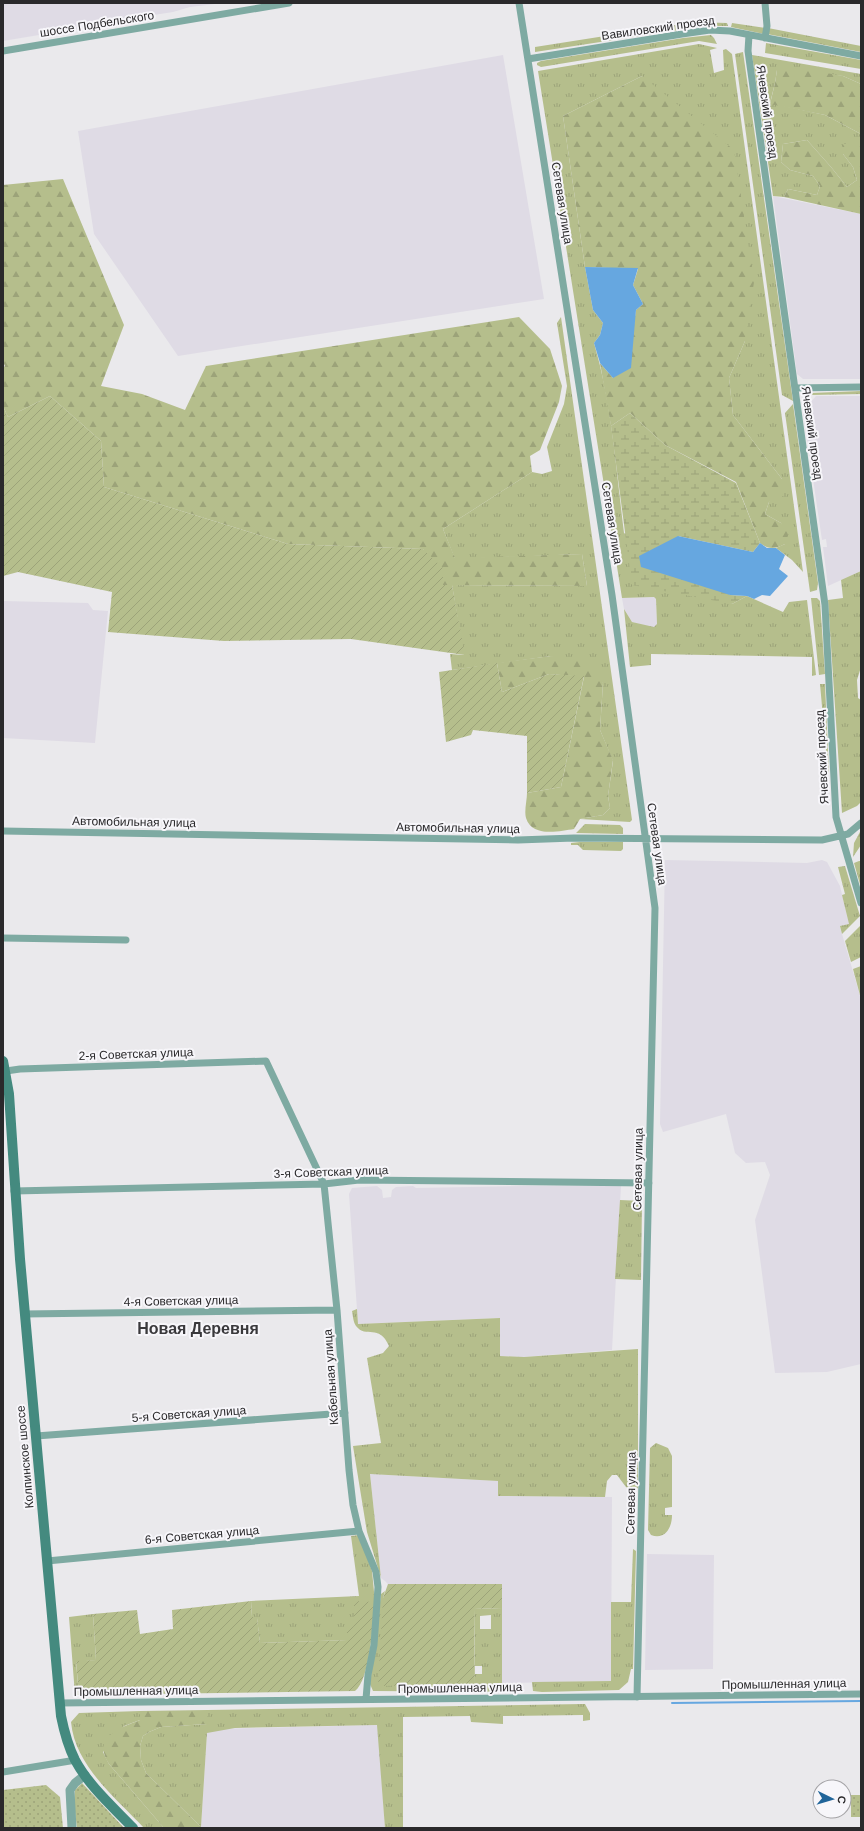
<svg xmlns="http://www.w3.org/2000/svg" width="864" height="1831" font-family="Arial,sans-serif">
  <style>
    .built { fill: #dfdbe5 }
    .grass { fill: url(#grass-tufts); fill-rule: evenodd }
    .forest { fill: url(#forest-firs) }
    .wetland { fill: url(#wetland-marsh) }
    .park { fill: url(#park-dots) }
    .garden { fill: url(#garden-furrows) }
    .water { fill: #66a7e0 }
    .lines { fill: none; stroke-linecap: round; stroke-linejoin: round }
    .stream { stroke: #66a7e0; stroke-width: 2 }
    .minor { stroke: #7eaaa2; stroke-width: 7 }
    .tertiary { stroke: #7eaaa2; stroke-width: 9 }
    .secondary { stroke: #448a7f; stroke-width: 10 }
    .labels { text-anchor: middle; stroke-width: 4; stroke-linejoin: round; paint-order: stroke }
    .street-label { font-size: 12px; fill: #2a292b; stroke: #f7f6fa }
    .district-label { font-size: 16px; font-weight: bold; fill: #3a393c; stroke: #f7f6fa }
  </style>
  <defs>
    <pattern id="grass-tufts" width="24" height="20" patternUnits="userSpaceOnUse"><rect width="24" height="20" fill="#b5be8c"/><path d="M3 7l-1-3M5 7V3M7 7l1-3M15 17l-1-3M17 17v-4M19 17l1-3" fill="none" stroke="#9ca379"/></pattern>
    <pattern id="forest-firs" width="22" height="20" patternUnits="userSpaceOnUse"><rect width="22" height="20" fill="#b5be8c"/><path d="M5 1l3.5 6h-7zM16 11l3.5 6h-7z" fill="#9ca379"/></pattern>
    <pattern id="wetland-marsh" width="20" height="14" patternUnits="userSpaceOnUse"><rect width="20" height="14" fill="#b5be8c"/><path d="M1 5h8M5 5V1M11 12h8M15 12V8" fill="none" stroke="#9ca379"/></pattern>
    <pattern id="park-dots" width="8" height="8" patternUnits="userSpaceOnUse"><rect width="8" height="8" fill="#b5be8c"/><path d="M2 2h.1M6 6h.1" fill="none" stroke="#9ca379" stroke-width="1.8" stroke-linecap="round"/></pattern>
    <pattern id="garden-furrows" width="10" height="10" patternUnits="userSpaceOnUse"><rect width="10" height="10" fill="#b5be8c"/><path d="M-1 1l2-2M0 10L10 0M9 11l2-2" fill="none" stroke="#9ca379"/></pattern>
  </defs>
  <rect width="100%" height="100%" fill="#eae9ec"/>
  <path class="built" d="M3 3H223L190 7 173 12 115 21H108L81 28 3 41Z
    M503 55 544 299 178 356 94 234 78 131Z
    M773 196 861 214V379H803L797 374Z
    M816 396H861V571L828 586 823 547H827L826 539 822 540 803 411Z
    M654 597 656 599 657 624 654 628 632 622 624 609 622 598Z
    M3 601 88 603 93 610 108 611 95 743 3 738Z
    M665 860 807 863 822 860 827 862 840 886 849 924 840 927 861 999V1364L827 1372 775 1373 755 1220 770 1175 765 1162 746 1163 735 1153 726 1114 663 1132 660 1124Z
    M377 1186 382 1190 383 1198 391 1197 392 1190 396 1187 413 1186 416 1188 524 1186H621L612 1350 524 1357 500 1356V1318L358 1324 349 1194 352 1188Z
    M370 1474 498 1481V1496L612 1497 611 1681 502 1683 501 1585 388 1584 385 1581 381 1578Z
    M647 1554 714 1555 713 1669 645 1670Z
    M378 1725 385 1828 201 1827 207 1733 210 1729Z"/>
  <path class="grass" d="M694 22 727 23 728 26H705L535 52V47Z
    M732 23 765 28 764 34 731 27Z
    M768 28 861 46V52L767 34Z
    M711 35 714 38 717 44 699 41 541 67 537 65V63L541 61 683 38Z
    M766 43 861 60V69L765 53Z
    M699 44 717 48 710 50 714 73 724 70 723 50 726 49 732 54 803 572 792 560 776 548 785 544 781 523 765 514 769 502 782 479 733 415 729 378 745 341 642 76 563 116 585 267 593 310 603 323 600 335 594 343C612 404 616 470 624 533L732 604 747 596 783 612 789 602 807 600 816 675 812 676V657L651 654V665L630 667 624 609 632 622 654 627 657 624 656 599 654 597 622 598 538 71Z
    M743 52 793 401 782 395 735 54Z
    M752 55 861 74V84L843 76 777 70 775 83 770 103 825 115 861 134V144H843V154L853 167 857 180 847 187 831 167 807 140 783 144 781 162 790 170 813 176 820 186 817 195 788 189 784 197 773 196Z
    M561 317 632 820 630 822 580 819 603 815 610 808 608 796 613 761 600 730 603 683 551 656 452 670 450 654 464 655 452 585 587 586 582 554 455 559 443 529 532 472 542 474 552 471 547 447 564 404 567 386 557 323Z
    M861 391V394L811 395V393Z
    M793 404 818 583 817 590 810 592 785 413Z
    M861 571V667L857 680 858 698 861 700V802L857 806 842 813 828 600 843 598 841 580Z
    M811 598H817L820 601 825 674 819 675Z
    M820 684H825L829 774 828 773Z
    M585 824 620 825 623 828V834L576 833Z
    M861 830V845L853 857 854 843Z
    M580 842H623V849L621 851 583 850 578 845H571V843Z
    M859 861H861V888L854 863Z
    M845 866 860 916 842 934 840 926 849 924 842 895 845 894 838 867Z
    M861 925V957L851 962 845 941Z
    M861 966V999L853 969Z
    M620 1200 642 1201 641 1280 615 1279Z
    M357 1309 358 1324 500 1318V1356L524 1357 638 1349V1488L632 1490 626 1487 617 1475H612L607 1481 605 1497 498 1496V1481L370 1474 381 1578 367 1532 353 1446 381 1443 367 1358 383 1353 389 1346C379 1323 366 1339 356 1326 353 1322 353 1315 352 1311Z
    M656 1443 668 1448 672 1456V1507L665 1508V1515H672C672 1528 665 1540 651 1535L648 1530 650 1448Z
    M359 1535 372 1571 375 1602 354 1626 348 1640 260 1643 257 1618 252 1617 251 1601 359 1596 351 1536Z
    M633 1549 636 1551 633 1669H631L628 1682 619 1690 542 1692 533 1691 532 1682 611 1681V1602H631Z
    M385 1591 383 1598 475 1684V1674H482V1666H475L474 1609 502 1608V1683H522L519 1690 514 1692 373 1691 370 1684 381 1594ZM491 1615V1629H480V1616Z
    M93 1614 96 1660 76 1662 79 1695H75L69 1617Z
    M583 1704H585L590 1713V1720L583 1721V1715L503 1716V1724L471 1722 470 1716 403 1717V1828H385L377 1725 235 1728 207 1733 201 1827 146 1773 141 1760 140 1746 143 1736 149 1732 161 1727 207 1724V1710Z
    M140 1711V1720L124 1726 103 1752 109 1764 164 1828H144C116 1798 75 1766 71 1722L79 1713Z"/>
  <path class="forest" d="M787 66 843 76 861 84V134L825 115 770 104 775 83 777 70Z
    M642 76 734 150 754 282 745 341 729 378 733 415 782 479 783 496 769 502 765 514 781 523 788 533 785 544C775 549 769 550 760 543L736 482 665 445 630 413 611 426 600 363 613 378 632 338 636 310 643 304 633 285 638 269 585 267 563 116Z
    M807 140 831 167 847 187 857 180 853 167 843 154V144H861V214L784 197 788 189 817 195 820 186 813 176 790 170 781 162 783 144Z
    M63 179 124 325 101 386 142 394 185 410 206 366 519 317 550 349 562 386 559 402 540 450 530 456 532 472 443 529 455 558 582 554 587 586 443 585 423 549 288 544 104 487 101 441 50 396 8 417 3 406V368L5 366 3 362V185Z
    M551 656 589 659 603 683 600 730 613 760 608 796 610 808 603 815 580 819 574 829C560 831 532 838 526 818 524 811 527 800 527 793L561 787 584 677 549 674 502 692 497 663Z
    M207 1710V1724L161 1727 149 1732 143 1736 140 1746 141 1760 146 1773 202 1828H164L109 1764C107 1761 105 1757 104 1753 99 1734 127 1725 140 1720V1711Z"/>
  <path class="wetland" d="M630 413 665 445 736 483 760 543 753 552 678 536 730 595 747 596 732 604 632 585 611 426Z"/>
  <path class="park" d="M82 1783 124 1828H77L74 1804 75 1790Z
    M46 1785 60 1797 63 1828H3V1790Z
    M851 1795H861V1817H851Z"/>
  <path class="garden" d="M50 396 101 441 104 487 288 544 423 549 443 568V585H452L465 655 351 639 224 641 108 632 112 592 18 572 3 576V406L8 417Z
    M497 663 502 692 549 674 584 676 561 787 527 793V736L473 730 471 735 446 742 439 672Z
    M388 1584H502V1608L474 1609 475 1684 378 1686 383 1598Z
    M251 1601 252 1617H257L260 1643 347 1640V1627L354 1626V1601L375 1602C373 1622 370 1680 355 1691L79 1695 76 1661 96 1660 93 1614 137 1610 140 1634 173 1629 172 1610Z"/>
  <path class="water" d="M585 267 638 268 633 285 643 304 636 310 631 368 613 378 600 363 594 343 600 335 603 323 593 310Z
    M678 536 753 552 760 543 767 548H776L785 555 779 569 788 576 770 596 762 595 754 599 747 596 730 595 641 567 639 556Z"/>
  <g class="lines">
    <path class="stream" d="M672 1703 861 1701"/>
    <path class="minor" d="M519 3 612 595 655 908 637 1697
      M765 3 767 26 765 38
      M749 35 748 51 825 605 836 817 861 903
      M3 51 289 3
      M528 59 682 34 710 30 730 31 861 56
      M795 388 861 387
      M3 831 518 840 574 838 822 840 848 834 861 823
      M3 938 126 940
      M6 1071 20 1069 266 1061 324 1184 337 1310 349 1470 353 1505 359 1531 376 1572 378 1587 374 1645 368 1675 366 1699
      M14 1191 324 1184 359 1180 649 1183
      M24 1314 337 1310
      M36 1436 345 1413
      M47 1561 359 1531
      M60 1703 861 1694
      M3 1772 76 1760"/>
    <path class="tertiary" d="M72 1828 70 1790 75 1783 85 1775"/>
    <path class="secondary" d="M3 1061 9 1094 20 1259 61 1716C64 1731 68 1746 75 1760 89 1786 113 1807 133 1828"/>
  </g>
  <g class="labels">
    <g class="street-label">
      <text transform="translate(97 24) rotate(-9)" y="4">шоссе Подбельского</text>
      <text transform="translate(658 28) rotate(-8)" y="4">Вавиловский проезд</text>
      <text transform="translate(767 112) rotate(82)" y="4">Ячевский проезд</text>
      <text transform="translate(562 203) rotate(81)" y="4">Сетевая улица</text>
      <text transform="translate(812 433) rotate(82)" y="4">Ячевский проезд</text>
      <text transform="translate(612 523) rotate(81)" y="4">Сетевая улица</text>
      <text transform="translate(822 757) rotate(-93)" y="4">Ячевский проезд</text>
      <text transform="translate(134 822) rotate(1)" y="4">Автомобильная улица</text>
      <text transform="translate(458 828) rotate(1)" y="4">Автомобильная улица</text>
      <text transform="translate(657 844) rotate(82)" y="4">Сетевая улица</text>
      <text transform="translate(136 1054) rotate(-2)" y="4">2-я Советская улица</text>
      <text transform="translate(638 1169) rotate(-89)" y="4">Сетевая улица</text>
      <text transform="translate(331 1172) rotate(-2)" y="4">3-я Советская улица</text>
      <text transform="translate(181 1301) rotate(-1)" y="4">4-я Советская улица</text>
      <text transform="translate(331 1377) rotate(-94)" y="4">Кабельная улица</text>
      <text transform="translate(189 1414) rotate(-4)" y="4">5-я Советская улица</text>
      <text transform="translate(25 1457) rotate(-95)" y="4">Колпинское шоссе</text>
      <text transform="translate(631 1493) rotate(-89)" y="4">Сетевая улица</text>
      <text transform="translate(202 1535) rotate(-5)" y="4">6-я Советская улица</text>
      <text transform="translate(784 1684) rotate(-1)" y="4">Промышленная улица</text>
      <text transform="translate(460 1688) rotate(-1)" y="4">Промышленная улица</text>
      <text transform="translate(136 1691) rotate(-1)" y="4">Промышленная улица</text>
    </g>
    <g class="district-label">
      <text x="198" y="1334">Новая Деревня</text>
    </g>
  </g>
  <rect width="864" height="1831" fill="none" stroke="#2a292b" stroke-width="8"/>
  <g transform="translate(832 1799) rotate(95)"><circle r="19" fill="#f7f6fa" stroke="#a5a4a7"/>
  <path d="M0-3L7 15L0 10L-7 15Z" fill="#206499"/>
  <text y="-6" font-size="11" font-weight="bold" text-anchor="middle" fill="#2a292b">С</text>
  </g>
</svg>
